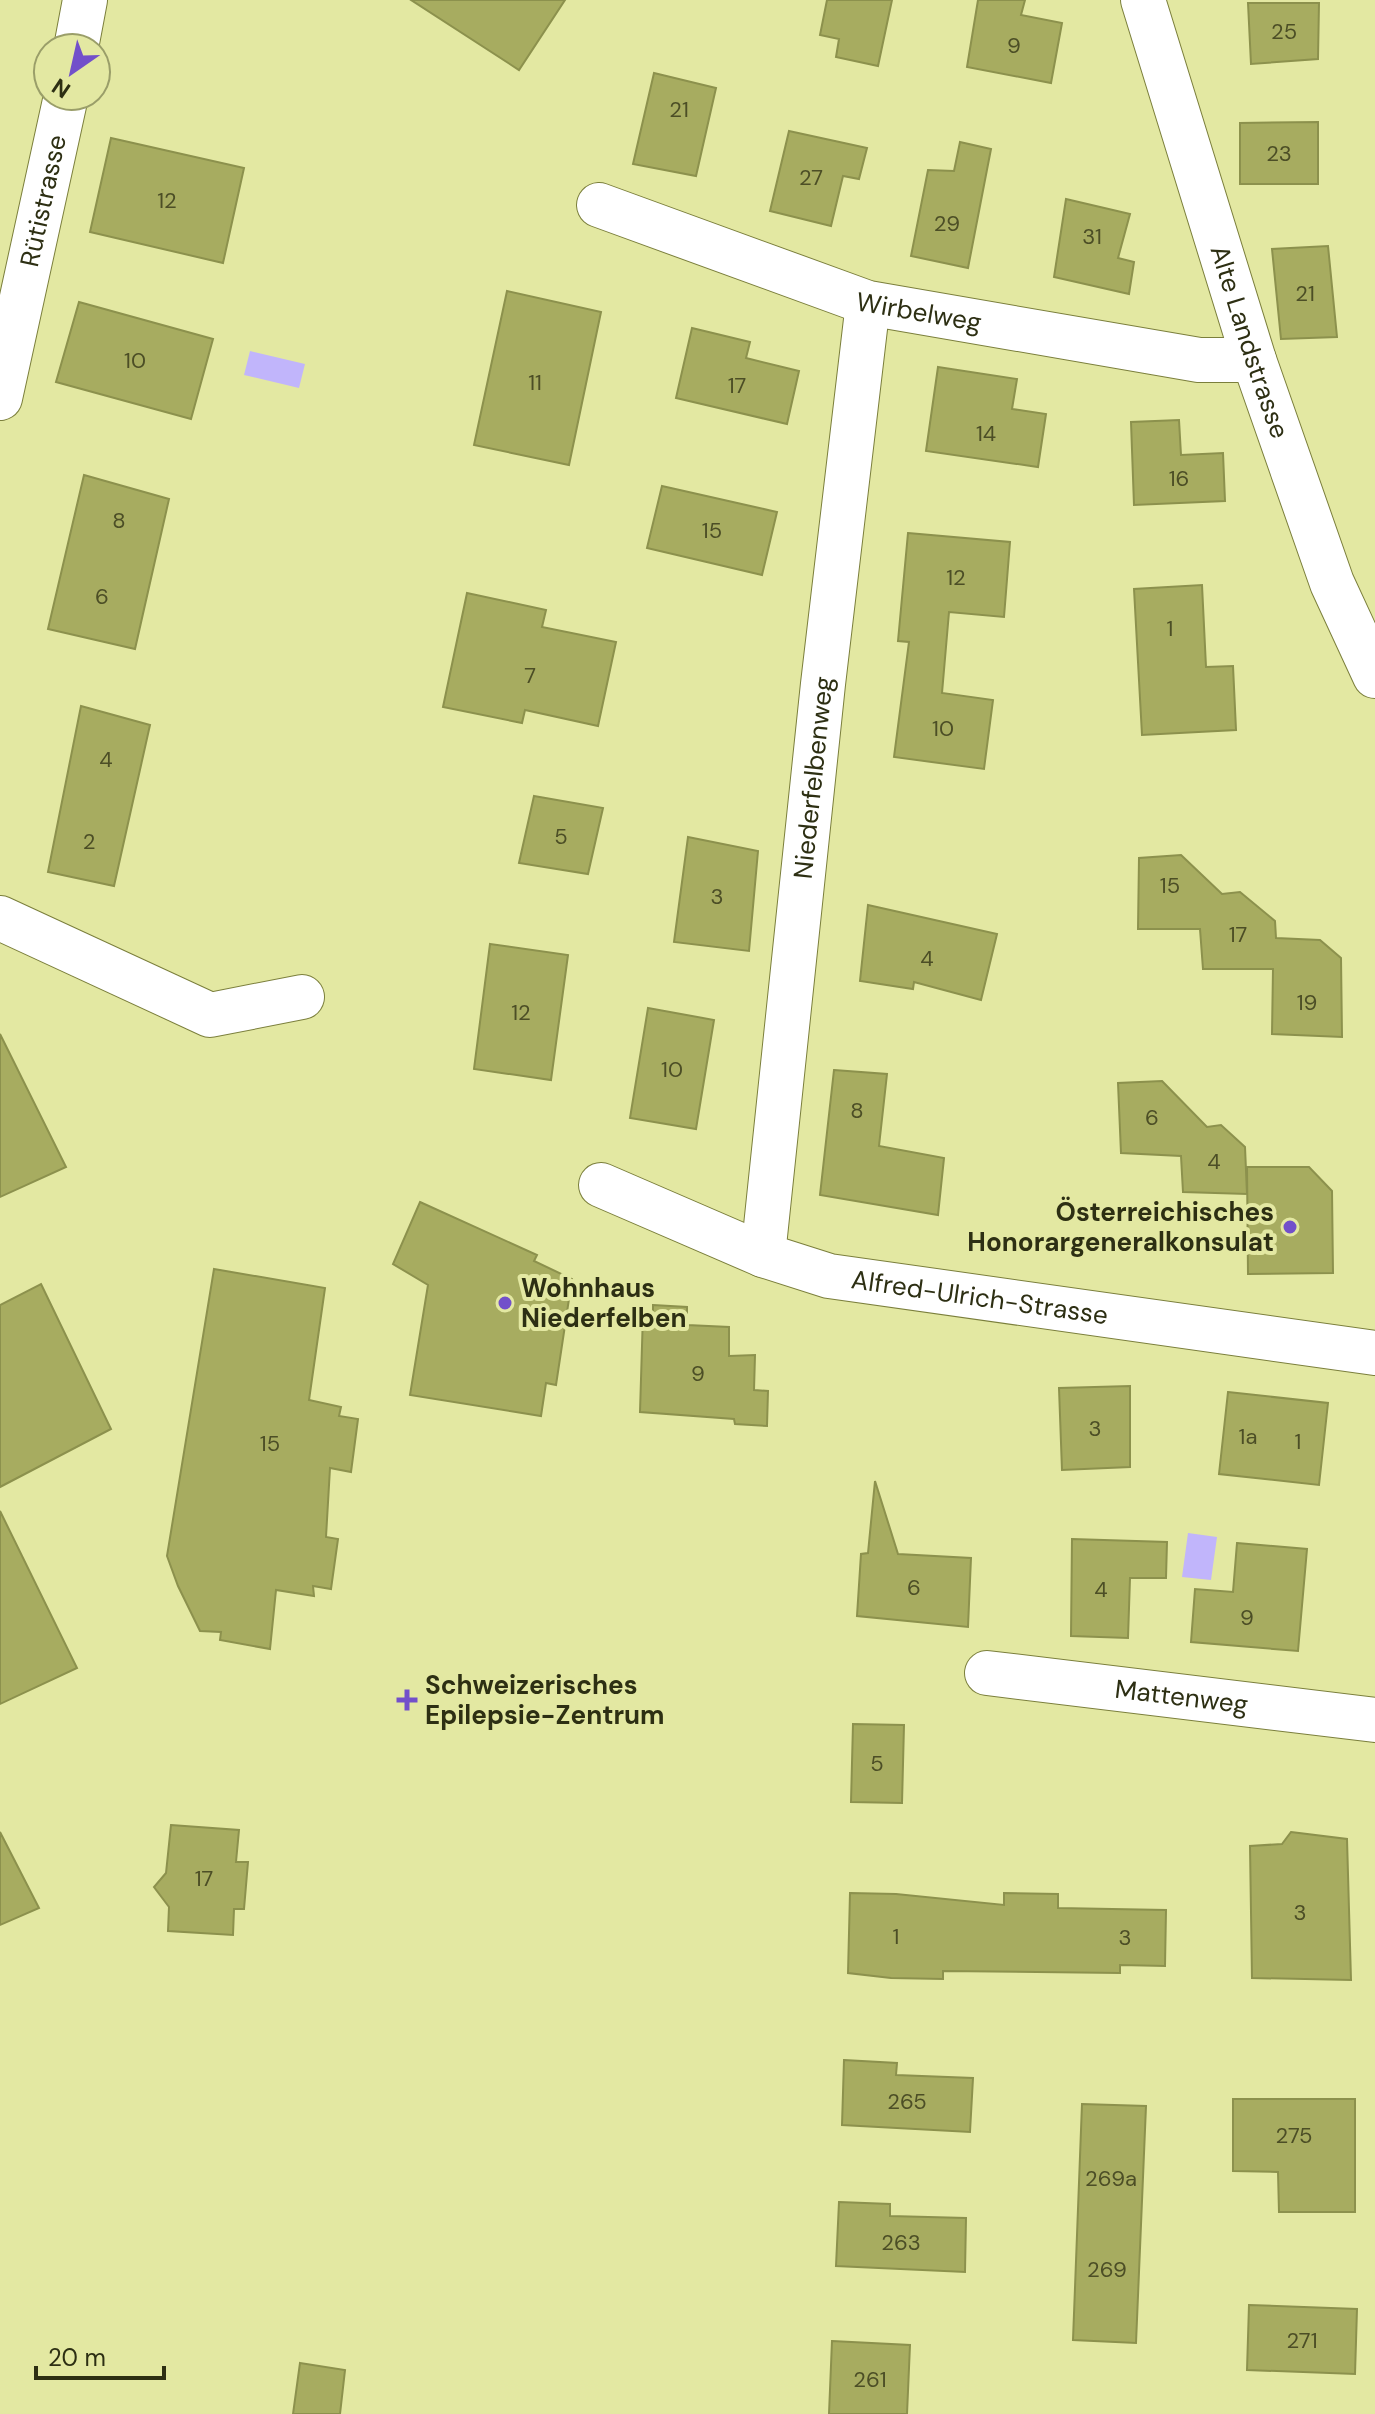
<svg xmlns="http://www.w3.org/2000/svg" width="1375" height="2414" font-family="'DM Sans',sans-serif">
  <style>
    .water { fill: #c1b5fb }
    .building { fill: #a7ac60; stroke: #8c914d; stroke-width: 2 }
    .lines { fill: none; stroke-linecap: round; stroke-linejoin: round }
    .minor-casing { stroke: #7b7f3c; stroke-width: 46 }
    .minor { stroke: #fff; stroke-width: 44 }
    .poi-dot { fill: #7250ca; stroke: #e3e8a2; stroke-width: 3 }
    .labels { text-anchor: middle; stroke-width: 8; stroke-linejoin: round; paint-order: stroke }
    .number-label { font-size: 22px; fill: #4c4e26 }
    .street-label { font-size: 26px; fill: #2d2f13; stroke: #e3e8a2 }
    .poi-label { font-size: 26px; font-weight: bold; fill: #2d2f13; stroke: #e3e8a2; text-anchor: start }
  </style>
  <rect width="100%" height="100%" fill="#e3e8a2"/>
  <path class="water" d="M250 351 305 364 299 388 244 375Z
    M1188 1533 1217 1537 1211 1580 1182 1577Z"/>
  <path class="building" d="M411 0H565L519 70Z
    M827 0H892L878 66 836 57 839 39 820 35Z
    M978 0H1025L1021 15 1062 23 1051 83 967 67Z
    M1248 3H1319L1318 59 1251 64Z
    M654 73 716 88 696 176 633 164Z
    M1318 122V184H1240V123Z
    M789 131 867 148 859 179 843 176 831 226 770 211Z
    M111 138 244 168 223 263 90 232Z
    M960 142 991 149 968 268 911 256 928 170 954 171Z
    M1066 199 1130 214 1118 258 1134 262 1129 294 1054 277Z
    M1328 246 1337 337 1281 339 1272 249Z
    M507 291 601 312 569 465 474 445Z
    M79 302 213 339 191 419 56 382Z
    M692 328 750 342 746 358 799 371 787 424 676 398Z
    M938 367 1017 379 1012 409 1046 414 1038 467 926 451Z
    M1179 420 1181 455 1223 453 1225 501 1134 505 1131 422Z
    M84 475 169 499 135 649 48 629Z
    M662 486 777 512 762 575 647 548Z
    M908 533 1010 542 1004 617 949 612 942 693 993 700 984 769 894 757 909 642 898 641Z
    M1202 585 1206 667 1233 666 1236 730 1142 735 1134 589Z
    M467 593 546 610 542 627 616 642 598 726 525 710 522 723 443 707Z
    M81 706 150 725 114 886 48 872Z
    M534 796 603 808 588 874 519 863Z
    M688 837 758 851 749 951 674 942Z
    M1181 855 1222 894 1240 892 1275 921 1276 938 1320 940 1341 958 1342 1037 1272 1034 1273 969H1203L1200 929H1138L1139 858Z
    M868 905 997 934 981 1000 914 982 913 989 860 981Z
    M490 944 568 955 551 1080 474 1069Z
    M648 1008 714 1020 696 1129 630 1118Z
    M0 1034 66 1167 0 1197Z
    M834 1070 887 1074 879 1146 944 1158 938 1215 820 1195Z
    M1162 1081 1207 1127 1221 1125 1245 1147 1247 1194 1183 1192 1181 1156 1121 1153 1118 1083Z
    M1247 1167H1309L1332 1191 1333 1273 1248 1274Z
    M420 1202 537 1255 534 1261 572 1279 556 1385 546 1383 541 1416 410 1395 428 1285 393 1264Z
    M214 1269 325 1288 309 1400 341 1407 339 1416 358 1419 351 1472 330 1468 326 1537 338 1539 331 1589 313 1586 314 1596 276 1590 270 1649 220 1640 221 1632 200 1631 178 1586 167 1556Z
    M41 1284 111 1429 0 1487V1305Z
    M653 1305 687 1307V1325L729 1327V1356L755 1355 754 1390 768 1391 767 1426 735 1424 734 1419 640 1412 643 1313 653 1314Z
    M1130 1386V1467L1062 1470 1059 1388Z
    M1228 1392 1328 1403 1319 1485 1219 1474Z
    M875 1481 898 1554 971 1558 968 1627 857 1616 861 1554 868 1553Z
    M0 1511 77 1668 0 1704Z
    M1072 1539 1167 1542 1166 1578H1130L1128 1638 1071 1636Z
    M1237 1543 1307 1549 1298 1651 1191 1642 1195 1589 1233 1592Z
    M853 1724 904 1725 902 1803 851 1802Z
    M171 1825 239 1830 236 1862H248L244 1909H234L233 1935 168 1931 169 1907 154 1887 166 1873Z
    M0 1832 39 1908 0 1925Z
    M1291 1832 1347 1839 1351 1980 1252 1978 1250 1846 1282 1844Z
    M850 1893 896 1894 1004 1905V1893L1058 1894V1908L1166 1910 1165 1966 1120 1965V1973L943 1971V1979L891 1978 848 1973Z
    M844 2060 897 2063 896 2075 973 2078 970 2132 842 2125Z
    M1233 2099H1355V2212H1279L1278 2172 1233 2171Z
    M1082 2104 1146 2106 1136 2343 1073 2340Z
    M839 2202 890 2204V2216L966 2218 965 2272 836 2266Z
    M1249 2305 1357 2309 1355 2374 1247 2370Z
    M832 2341 910 2345 907 2414H829Z
    M300 2363 345 2370 340 2414H293Z"/>
  <g class="lines">
    <g class="minor-casing">
      <g id="minor">
        <path id="s1" d="M1143 0 1254 360 1332 583 1375 676"/>
        <path d="M76 48 85 0"/>
        <path id="s2" d="M599 205 868 303 1199 360H1254"/>
        <path id="s3" d="M0 398 66 96"/>
        <path d="M0 918 210 1015 302 997"/>
        <path id="s4" d="M601 1185 763 1255 829 1276 1375 1353"/>
        <path id="s5" d="M763 1255 823 684 868 303"/>
        <path id="s6" d="M987 1673 1375 1720"/>
      </g>
    </g>
    <use href="#minor" class="minor"/>
  </g>
  <g class="poi-dot">
    <circle cx="1290" cy="1227" r="8"/>
    <circle cx="505" cy="1303" r="8"/>
    <path d="M403 1688h8v8h8v8h-8v8h-8v-8h-8v-8h8z"/>
  </g>
  <g class="labels">
    <g class="number-label">
      <text x="1284" y="39">25</text>
      <text x="1014" y="53">9</text>
      <text x="679" y="117">21</text>
      <text x="1279" y="161">23</text>
      <text x="811" y="185">27</text>
      <text x="167" y="208">12</text>
      <text x="947" y="231">29</text>
      <text x="1092" y="244">31</text>
      <text x="1305" y="301">21</text>
      <text x="135" y="368">10</text>
      <text x="535" y="390">11</text>
      <text x="737" y="393">17</text>
      <text x="986" y="441">14</text>
      <text x="1179" y="486">16</text>
      <text x="119" y="528">8</text>
      <text x="712" y="538">15</text>
      <text x="956" y="585">12</text>
      <text x="102" y="604">6</text>
      <text x="1170" y="636">1</text>
      <text x="530" y="683">7</text>
      <text x="943" y="736">10</text>
      <text x="106" y="767">4</text>
      <text x="561" y="844">5</text>
      <text x="89" y="849">2</text>
      <text x="1170" y="893">15</text>
      <text x="717" y="904">3</text>
      <text x="1238" y="942">17</text>
      <text x="927" y="966">4</text>
      <text x="1307" y="1010">19</text>
      <text x="521" y="1020">12</text>
      <text x="672" y="1077">10</text>
      <text x="857" y="1118">8</text>
      <text x="1152" y="1125">6</text>
      <text x="1214" y="1169">4</text>
      <text x="698" y="1381">9</text>
      <text x="1095" y="1436">3</text>
      <text x="1248" y="1444">1a</text>
      <text x="1298" y="1449">1</text>
      <text x="270" y="1451">15</text>
      <text x="914" y="1595">6</text>
      <text x="1101" y="1597">4</text>
      <text x="1247" y="1625">9</text>
      <text x="877" y="1771">5</text>
      <text x="204" y="1886">17</text>
      <text x="1300" y="1920">3</text>
      <text x="896" y="1944">1</text>
      <text x="1125" y="1945">3</text>
      <text x="907" y="2109">265</text>
      <text x="1294" y="2143">275</text>
      <text x="1111" y="2186">269a</text>
      <text x="901" y="2250">263</text>
      <text x="1107" y="2277">269</text>
      <text x="1302" y="2348">271</text>
      <text x="870" y="2387">261</text>
    </g>
    <g class="street-label">
      <text dy="9" stroke="none"><textPath href="#s3" startOffset="202">Rütistrasse</textPath></text>
      <text dy="9" stroke="none"><textPath href="#s2" startOffset="338">Wirbelweg</textPath></text>
      <text dy="9" stroke="none"><textPath href="#s1" startOffset="358">Alte Landstrasse</textPath></text>
      <text dy="9" stroke="none"><textPath href="#s5" startOffset="480">Niederfelbenweg</textPath></text>
      <text dy="9" stroke="none"><textPath href="#s4" startOffset="398">Alfred-Ulrich-Strasse</textPath></text>
      <text dy="9" stroke="none"><textPath href="#s6" startOffset="196">Mattenweg</textPath></text>
    </g>
    <g class="poi-label">
      <text x="1274" y="1221" text-anchor="end">Österreichisches<tspan x="1274" dy="30">Honorargeneralkonsulat</tspan></text>
      <text x="521" y="1297">Wohnhaus<tspan x="521" dy="30">Niederfelben</tspan></text>
      <text x="425" y="1694">Schweizerisches<tspan x="425" dy="30">Epilepsie-Zentrum</tspan></text>
    </g>
  </g>
  <g transform="translate(72 72) rotate(214)"><circle r="38" fill="#e3e8a2" stroke="#9a9e69" stroke-width="2"/>
  <path d="M0-6L14 30L0 20L-14 30Z" fill="#7250ca"/>
  <text y="-12" font-size="22" font-weight="bold" text-anchor="middle" fill="#2d2f13">N</text>
  </g>
  <path d="M36 2366v12h128v-12" fill="none" stroke="#2d2f13" stroke-width="4"/>
  <text x="48" y="2366" font-size="24" fill="#2d2f13" stroke="#e3e8a2" stroke-width="6" paint-order="stroke">20 m</text>
</svg>
